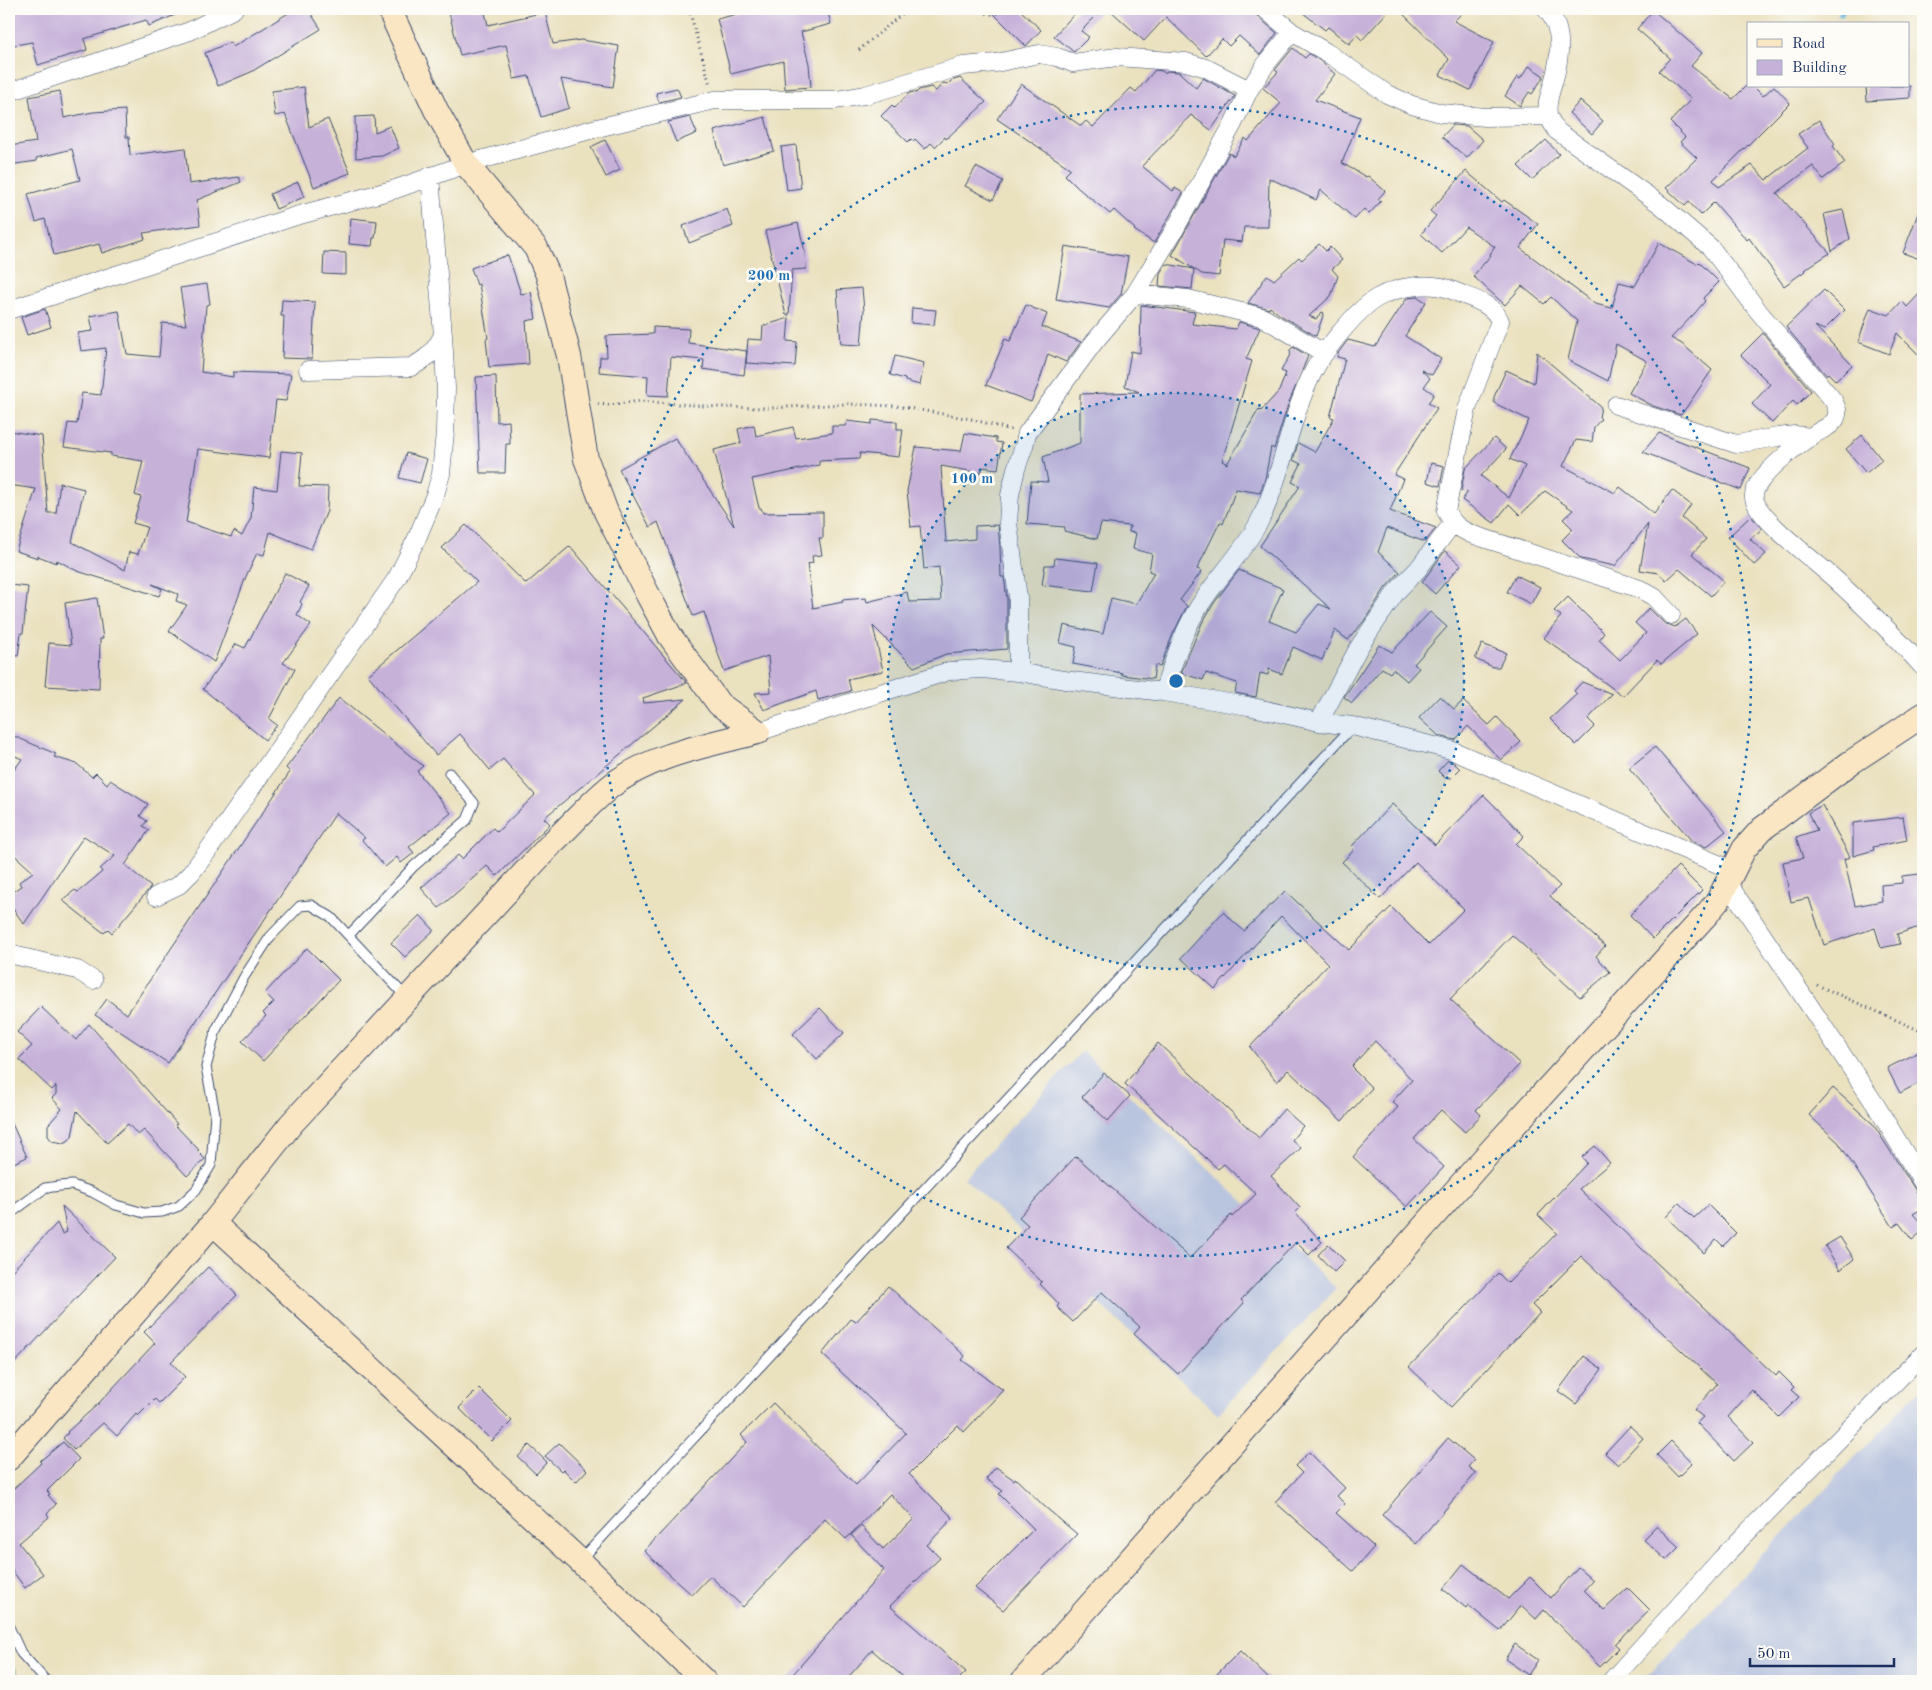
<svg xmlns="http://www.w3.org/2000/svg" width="1932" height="1690" font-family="'Old Standard TT',serif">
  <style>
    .industrial { fill: #b9c4de }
    .green { fill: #91de9b; stroke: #56867c }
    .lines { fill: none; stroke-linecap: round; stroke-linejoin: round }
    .stream { stroke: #67b8e2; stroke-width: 5.5 }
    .building { fill: #c6b1d9 }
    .lane-casing { stroke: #3a4a6d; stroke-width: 11 }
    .street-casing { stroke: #3a4a6d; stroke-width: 19 }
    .secondary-casing { stroke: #3a4a6d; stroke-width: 26 }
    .path { stroke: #3a4a6d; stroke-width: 3; stroke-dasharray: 1 4; stroke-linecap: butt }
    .lane { stroke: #fff; stroke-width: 9 }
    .street { stroke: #fff; stroke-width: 18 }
    .secondary { stroke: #fbe6c4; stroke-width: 24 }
    .ring { fill: none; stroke: #1f6fb2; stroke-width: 2.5; stroke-dasharray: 2.5 5 }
    .centre { fill: #1f6fb2; stroke: #fdfcf7; stroke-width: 2.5 }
    .ring-label { font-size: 15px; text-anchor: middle; font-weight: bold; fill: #1f6fb2; stroke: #fdfcf7; stroke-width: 5; stroke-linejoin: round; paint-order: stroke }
  </style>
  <rect width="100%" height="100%" fill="#fdfcf7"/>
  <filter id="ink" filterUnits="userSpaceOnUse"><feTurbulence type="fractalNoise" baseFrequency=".02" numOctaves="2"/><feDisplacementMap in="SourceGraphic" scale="10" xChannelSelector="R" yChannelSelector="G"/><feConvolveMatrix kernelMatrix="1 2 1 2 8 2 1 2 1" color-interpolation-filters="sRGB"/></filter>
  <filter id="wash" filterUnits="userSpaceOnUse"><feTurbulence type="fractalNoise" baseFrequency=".0096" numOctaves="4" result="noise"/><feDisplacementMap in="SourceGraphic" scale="20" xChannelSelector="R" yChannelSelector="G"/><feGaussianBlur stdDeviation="1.12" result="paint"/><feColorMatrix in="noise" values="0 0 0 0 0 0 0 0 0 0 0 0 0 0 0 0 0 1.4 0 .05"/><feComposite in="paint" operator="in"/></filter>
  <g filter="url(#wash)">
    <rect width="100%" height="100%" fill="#eae1bf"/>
    <path class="industrial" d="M1082 1051 1336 1288 1218 1414 964 1178Z
      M1923 1386V1681H1642Z"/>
    <path class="green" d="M9 1659 17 1671 20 1681H9Z"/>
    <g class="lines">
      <path class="stream" d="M1841 14 1843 9"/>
    </g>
    <g id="blocks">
      <path class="building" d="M9 9H189L149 26 146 20 84 39 87 50 38 65 32 42 9 46Z
        M295 9H308L321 29 251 72 218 86 205 53 230 42 233 47Z
        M448 9H484L488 25 545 12 553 44 581 40 619 46 613 87 561 79 569 108 541 117 529 76 514 79 506 45 460 55Z
        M757 9H827L831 24 801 32 809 64 811 87 785 89 783 61 731 74 717 19Z
        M989 9H1019L1041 30 1026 46Z
        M1079 9H1103L1081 31 1089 37 1074 52 1054 36Z
        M1109 9H1255L1258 17 1277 33 1260 55 1239 36 1229 46 1222 39 1206 56 1166 17 1144 41Z
        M1298 9H1390L1362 40 1357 35 1349 44 1328 27 1325 30Z
        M1398 9H1466L1454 21 1494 42 1470 90 1440 75 1449 59Z
        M1653 10 1702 53 1691 66 1733 99 1748 84V86H1753L1763 96 1774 86 1790 103 1713 180 1719 187 1752 165 1766 180 1808 148 1798 134 1819 120 1835 144 1833 146 1845 163 1823 179 1813 166 1777 193 1830 253 1804 270 1805 271 1784 286 1749 238 1747 240 1714 202 1701 215 1689 202 1685 206 1666 188 1697 158 1680 142 1685 137 1670 122 1691 99 1659 71 1670 58 1637 29Z
        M1293 48 1305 58 1309 54 1319 60 1335 74 1315 100 1360 117 1342 163 1366 177 1368 176 1385 191 1378 199 1381 201 1369 214 1364 209 1355 219 1321 190 1316 200 1269 178 1268 227H1244L1242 242 1223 240 1219 276 1202 274 1172 255 1229 153 1234 156 1245 138 1248 141 1281 103 1263 88 1278 72 1275 70Z
        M1529 66 1544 76 1532 94 1529 92 1520 106 1505 96 1517 77 1520 79Z
        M1155 70 1162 71 1165 73 1167 71 1179 72 1196 88 1203 78 1235 96 1211 130 1191 115 1142 166 1173 191 1175 188 1183 193 1154 243 1134 230 1135 229 1114 210 1110 214 1079 189 1065 175 1071 169 997 119 1021 84 1081 126 1086 121 1093 127 1131 88 1136 92Z
        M960 78 986 102 946 139 945 137 935 147 931 143 925 149 915 139 913 141 911 139 908 142 881 116 892 105 895 108 909 93 914 92 916 93 919 90 931 87 936 91 943 83 948 84 951 81Z
        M1866 86H1910V98L1867 101Z
        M304 87 309 127 328 119 350 173 314 187 285 114 275 116 272 91Z
        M677 88 681 97 659 102 656 93Z
        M60 91 64 118 93 112 125 110 126 137H129L130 155 185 148 189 184 239 177 241 182 197 200 200 225 143 233 145 239 102 253 99 244 54 255 45 219 36 222 28 194 80 180 72 149 36 158 37 161 9 165V146L36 142 29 97Z
        M1580 101 1603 121 1592 134 1569 113Z
        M374 116 375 132 390 126 399 148 382 156 356 158 355 117Z
        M690 117 697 133 676 142 668 122Z
        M765 117 774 151 723 165 714 131Z
        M1453 125 1467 126 1483 140 1467 158 1442 137Z
        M605 140 620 170 606 177 591 147Z
        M1546 140 1559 154 1532 180 1518 166Z
        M796 145 801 188 787 190 781 147Z
        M976 167 1003 181 993 200 965 186Z
        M1466 171 1502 202 1504 200 1538 224 1520 248 1595 304 1612 308 1619 282 1635 286 1659 243 1697 264 1699 262 1719 282 1703 298 1705 301 1695 313 1671 338 1682 344 1712 370 1681 415 1653 406 1629 393 1647 361 1616 344 1608 381 1568 360 1577 321 1551 297 1544 304 1522 286 1505 305 1473 276 1491 255 1490 254 1495 247 1466 227 1442 253 1421 234 1436 216 1430 211Z
        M298 182 304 197 276 209 270 194Z
        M1922 203 1923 204V260L1903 253Z
        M727 209 733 226 689 243 683 226Z
        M1843 210 1850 239 1832 251 1824 214Z
        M351 218 377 221 375 238H373L372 246 349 244Z
        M798 223 805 252 806 269 792 270 789 315H786L765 231Z
        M1319 244 1326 251 1330 247 1342 260 1332 269 1338 276 1331 296 1309 316 1316 319 1322 312 1324 313 1316 336 1280 315 1270 307 1269 309 1248 303 1267 275 1274 280 1299 257 1302 260Z
        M1065 246 1128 257 1121 294 1109 308 1056 299Z
        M324 252 346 253V275L323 274Z
        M508 255 521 294 531 292 536 319 526 321 529 364 489 367 486 339 488 338 479 284 477 285 471 268Z
        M1166 264 1194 269 1192 289 1159 286 1160 273Z
        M207 284 210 304 206 305 201 372 233 377V372L291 374 286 401 276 400 269 458 198 449 186 522 231 537 234 531 242 536 251 518 254 487 277 490 281 451 302 453 299 486 328 487 327 511 311 549 270 532 264 555 257 553 247 574 214 662 169 631 187 605 176 601 178 594 152 584 162 589 159 596 77 571 57 560 56 563 38 556V558L16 551 36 489 9 485 12 458 9 457V431L42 436 48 513H56L60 483 84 489 72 542 125 570 129 552 138 554 147 527 133 523 141 497 135 495 143 461 111 456V453L64 447 68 423 77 424 82 393 101 395 106 348 81 351 78 333 93 331 90 316 119 311 127 354 159 357 162 323 186 325 180 288Z
        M862 288 864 311 861 345 841 344 837 290Z
        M1824 290 1844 310 1824 330 1815 326 1852 365 1836 381 1828 373 1826 375 1786 327Z
        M1923 290V359L1897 333 1889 354 1858 342 1870 308 1889 315 1902 301 1907 307Z
        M1418 297 1426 302 1405 336 1441 359 1432 375 1421 370 1430 378 1424 387 1434 394 1428 403 1437 408 1394 475 1403 479 1390 511 1436 528 1425 542 1387 528 1378 552 1400 572 1386 587 1364 621 1348 640 1335 630 1322 660 1293 647 1282 674 1269 669 1268 675 1260 673 1256 697 1235 693 1237 683 1206 673 1203 680 1181 673 1202 623 1214 603 1239 570 1283 589 1269 621 1296 632 1319 604 1331 609 1260 546 1300 486 1292 482 1301 464 1293 460 1298 443 1315 452 1334 418 1330 417 1345 359 1337 357 1338 353 1348 340 1375 347 1407 298Z
        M282 300 315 302 312 359 282 358 284 316H281Z
        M1026 305 1047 314 1042 327 1081 342 1066 362 1048 354 1039 383 1031 402 986 385 1005 339 1010 341Z
        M1141 305 1195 312 1192 324 1236 329 1239 322 1260 328 1246 359 1252 361 1222 461 1227 464 1259 409 1261 411 1279 391 1286 373 1281 371 1291 353 1289 351 1293 347 1308 356 1288 405 1274 449 1271 447 1265 479 1260 493 1236 489 1223 524 1220 522 1197 569 1202 571 1180 600 1187 606 1173 634 1160 667 1155 665 1153 679 1122 675V673L1073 664 1076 647 1060 643 1064 625 1103 634 1111 598 1136 604 1154 573 1149 571 1152 554 1133 549 1136 533 1129 532 1130 526 1101 523 1097 539 1064 531 1065 527 1027 524 1031 481 1048 482 1043 457 1080 443V394L1139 392 1125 386 1131 351 1140 353Z
        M912 308 936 310 934 325 911 323Z
        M45 309 51 327 27 335 21 317Z
        M789 318 787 341 797 342 795 366 746 363 748 339 762 340 763 326Z
        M653 327 689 329 688 343 747 351 744 375 703 369 704 360 671 357 668 396 647 395 648 376 599 372 600 357H607L606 336 653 334Z
        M1763 333 1811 391 1797 405 1793 401 1772 423 1752 404 1770 384 1741 355Z
        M1537 352 1601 407 1599 417 1601 419 1594 427 1592 442 1576 440 1563 466 1615 493 1620 487 1654 514 1672 490 1691 505 1682 518 1706 539 1692 554 1724 581 1711 596 1679 569 1666 581 1659 573 1640 570 1648 524 1615 566 1581 559 1562 540 1573 529 1563 519 1573 510 1545 491 1520 515 1509 504 1494 523 1462 500 1468 492 1461 491 1465 469 1494 438 1506 449 1481 476 1509 498 1525 466 1510 459 1529 420 1494 403V397L1506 370 1534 383Z
        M895 356 924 363 920 385 905 381V379L890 375Z
        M496 376 497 422 509 421 510 444H506L505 473H480L476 377Z
        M872 420 897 422V429H903L899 457 860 453 859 459 819 461V465L752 479 759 508H761L763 513 823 512V538H819L822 555 812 556 813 563 807 564 813 608 843 602 842 600 866 598 867 602 907 592 909 602 941 601 939 567 924 569 920 526 911 527 907 491 916 447 961 451 965 433 996 438V442L1002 443 998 469 982 467 981 473 941 466 946 542 975 539V526L998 525 1000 547 1001 577H1004L1007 599V649L946 654 914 667 873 626 883 671 848 679 851 691 818 700 816 691 764 710 755 693 771 692 768 656 724 671 704 612 693 616 658 522 650 527 619 469 675 438 734 526 714 450 741 443 738 429 754 425 756 436 793 427 796 438 832 433V426H845L847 421 872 424Z
        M1659 433 1750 468 1741 490 1643 452Z
        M1862 435 1882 460 1866 473 1846 449Z
        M406 453 427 459 420 483 399 478Z
        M1431 463 1444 466 1440 486 1427 482Z
        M1751 516 1762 529 1750 539 1766 554 1754 565 1728 537Z
        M466 525 526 584 570 546 687 683 643 698 644 703 686 699 544 818 550 824 497 876 487 866 439 908 421 888 458 855 462 859 493 828 497 832 535 795 503 759 490 770 460 734 436 755 368 675 477 582 442 548Z
        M1445 551 1461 565 1435 594 1422 582Z
        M1055 558 1098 563 1093 591 1042 585 1045 565H1054Z
        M285 573 309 586 300 602 302 604 297 615 311 625 283 663 295 669 269 719 277 725 265 740 203 689 236 644 245 648Z
        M1516 575 1540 587 1531 604 1507 592Z
        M11 585 28 587 23 633H21L18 656 9 655V608Z
        M1568 597 1604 633 1599 640 1620 660 1646 633 1635 623 1649 608 1664 623 1675 627 1686 619 1697 634 1661 664 1657 660 1623 696 1544 638 1561 616 1554 611Z
        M97 598 103 639H100L99 689 45 686 49 643 71 645 65 603Z
        M1430 612 1447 627 1414 664 1419 668 1407 681 1393 669 1390 673 1382 668 1352 703 1344 697 1379 645 1392 652Z
        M1482 644 1506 653 1499 667H1493L1475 659Z
        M1582 682 1612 694 1588 719 1595 726 1576 745 1550 719 1577 694 1574 691Z
        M1440 696 1454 709 1463 701 1489 725 1497 717 1521 742 1501 760 1468 726 1455 740 1439 736 1419 718Z
        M339 698 423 766 417 771 451 813 409 847 414 853 401 863 397 857 385 867 362 840 365 838 336 813 168 1063 95 1015 107 999 127 1014 290 772 286 768Z
        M9 734 56 754 54 757 77 764 92 777 96 773 107 784 110 780 148 804 140 816 147 821 143 826 149 830 125 865 151 887 112 933 108 929 104 933 62 900 75 890 78 892 102 872 100 869 115 856 84 836 24 924 9 903V894L21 886 19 882 33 872 9 850V777L22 759 9 753Z
        M1655 747 1726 831 1706 847 1692 841 1629 768Z
        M1448 760 1454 763 1460 769 1451 778H1445L1438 771Z
        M1484 795 1524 836 1516 844 1560 886 1550 896 1605 946 1596 956 1610 972 1580 997 1512 935 1450 999 1520 1064 1476 1110 1481 1115 1465 1132 1441 1110 1414 1139 1444 1167 1407 1207 1353 1157 1398 1107 1392 1102 1412 1080 1375 1041 1352 1066 1355 1069 1354 1070 1372 1088 1342 1121 1288 1070 1277 1082 1250 1047 1328 964 1281 916 1215 989 1181 958 1223 912 1244 931 1285 891 1349 950 1391 907 1429 945 1464 909 1416 862 1380 899 1342 862 1354 850 1351 847 1392 804 1435 845Z
        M1822 805 1850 857 1844 859 1855 906 1882 901 1881 885 1902 883V876L1920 874 1923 898V926L1897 934 1900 944 1881 948 1875 928 1824 945 1809 898 1791 902 1783 862 1803 858 1796 837 1817 830 1808 813Z
        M1903 817 1907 840 1873 847 1874 850 1853 856V823Z
        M1678 866 1702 890 1653 939 1630 915Z
        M420 915 434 930 405 957 391 943Z
        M307 948 339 980 263 1061 242 1041 266 1016 263 1013 274 1002 265 993Z
        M41 1007 76 1040 89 1024 177 1124 175 1125 199 1150 197 1151 205 1159 187 1176 144 1130 138 1135 128 1124 107 1143 77 1111 72 1136 68 1141 63 1143 52 1141 48 1136V1125L62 1109 52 1098 56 1094V1086L52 1090 19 1059 32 1046 17 1032Z
        M820 1008 844 1033 817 1059 793 1034Z
        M1158 1043 1259 1138 1284 1109 1303 1126 1292 1140 1301 1148 1271 1176 1300 1208 1295 1213 1322 1242 1309 1255 1296 1242 1241 1300 1244 1303 1178 1374 1134 1334 1140 1327 1102 1292 1073 1322 1057 1307 1059 1304 1040 1284 1042 1282 1006 1248 1028 1225 1019 1217 1076 1156 1190 1258 1231 1215 1232 1217 1256 1194 1224 1164 1218 1169 1125 1084Z
        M1919 1052 1923 1061V1081L1900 1093 1887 1068Z
        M1104 1073 1130 1096 1108 1121 1082 1097Z
        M1833 1088 1873 1124 1923 1202V1208L1913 1214 1923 1225V1231L1912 1240 1899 1223 1893 1227 1839 1143 1809 1115Z
        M9 1117 27 1157 9 1165Z
        M1595 1146 1610 1163 1579 1189 1741 1343 1776 1376 1779 1372 1794 1387 1791 1390 1799 1397 1779 1417 1752 1390 1728 1417 1753 1443 1734 1461 1697 1423 1703 1417 1694 1410 1717 1384 1581 1256 1532 1305 1540 1313 1451 1407 1409 1367 1498 1273 1508 1283 1557 1233 1538 1215 1587 1163 1582 1157Z
        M1679 1203 1694 1218 1708 1205 1736 1233 1723 1246 1716 1239 1704 1253 1666 1217Z
        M62 1206 115 1257 9 1369V1274L57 1223 62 1234 67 1232Z
        M1840 1237 1854 1259 1840 1270 1825 1246Z
        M1328 1244 1345 1261 1334 1272 1318 1255Z
        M208 1267 237 1295 171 1362 185 1377 159 1403 155 1399 138 1416 136 1414 117 1436 103 1423 74 1450 63 1438 68 1433 67 1432 98 1404 155 1343 144 1332Z
        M888 1286 965 1356 962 1360 1003 1390 964 1432 958 1425 909 1474 953 1518 927 1545 940 1558 890 1606 966 1672 957 1681H908L872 1650 845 1681H787L884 1570 851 1535 861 1526 883 1549 914 1519 890 1494 846 1539 825 1519 743 1607 710 1576 692 1595 644 1551 747 1442 741 1435 773 1403 856 1485 906 1433 822 1354 851 1319 856 1322Z
        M1584 1356 1602 1369 1576 1404 1558 1391Z
        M479 1388 512 1421 492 1441 459 1408Z
        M1630 1426 1643 1438 1618 1465 1605 1453Z
        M1448 1438 1474 1460 1468 1467 1476 1473 1416 1544 1382 1515Z
        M1671 1441 1692 1463 1678 1477 1657 1455Z
        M63 1442 79 1459 47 1491 50 1494 48 1495 56 1504 47 1514 49 1517 19 1543 43 1574 25 1588 9 1566V1493L41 1463 40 1461Z
        M559 1443 587 1470 576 1482 563 1469 561 1471 545 1456Z
        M529 1445 547 1462 536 1474 518 1457Z
        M1309 1452 1345 1488 1337 1496 1345 1504 1336 1513 1374 1547 1353 1571 1275 1502 1302 1473 1295 1466Z
        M996 1467 1014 1480 1015 1478 1045 1507 1077 1534 1003 1610 975 1588 1034 1529 999 1494 1003 1491 986 1479Z
        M1656 1526 1679 1547 1666 1560 1643 1539Z
        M1463 1564 1508 1599 1530 1577 1551 1598 1578 1567 1593 1580 1584 1590 1604 1610 1628 1588 1650 1610 1615 1644 1619 1648 1600 1667 1544 1610 1536 1619 1521 1605 1500 1631 1468 1605 1466 1608 1443 1589Z
        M1515 1644 1538 1660 1528 1675 1505 1659Z
        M1240 1651 1271 1681H1210Z"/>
    </g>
  </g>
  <g filter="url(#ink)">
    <use href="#blocks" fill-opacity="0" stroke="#3a4a6d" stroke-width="1"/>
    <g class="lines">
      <g class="lane-casing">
        <path id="lane" d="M349 935 414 866 467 820 474 803 449 773
          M15 1210 45 1188 60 1186 72 1185 92 1192 116 1205 144 1213 162 1212 179 1206 196 1190 211 1165 215 1114 206 1067 216 1030 244 977 270 937 300 906 311 905 331 917 406 997
          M580 1561 1352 727
          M9 1627 21 1653 46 1681"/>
      </g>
      <g class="street-casing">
        <path id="street" d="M1265 9 1292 32 1326 52 1387 94 1412 105 1441 113 1485 117 1548 116
          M1546 9C1565 29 1560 59 1553 83 1550 94 1546 103 1548 114 1549 120 1554 126 1557 131L1661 205 1711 248 1759 312 1833 400C1836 406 1839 411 1836 418 1832 427 1819 430 1812 436 1797 445 1751 480 1754 498 1757 519 1819 564 1837 581 1866 608 1896 637 1923 667
          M9 92 190 31 234 9
          M1135 294 1188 299 1262 317 1324 353
          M9 310 296 216 396 189 466 164 597 128 715 100H836L865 95 963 66 996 63 1039 54 1057 57 1073 63 1117 57 1186 62 1206 68 1249 90
          M308 370 411 367C427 359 435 351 443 335
          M1616 405 1736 444 1778 437 1795 435 1810 437
          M1018 672V598L1008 523 1010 495 1016 469 1024 446 1027 433 1095 341 1135 294 1175 229 1233 124 1249 90 1266 64 1292 32
          M1163 692C1173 664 1182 634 1198 608 1216 579 1243 553 1259 522 1283 474 1289 420 1313 372 1323 352 1357 309 1377 298 1398 286 1431 281 1454 291 1470 298 1493 303 1500 321L1467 409 1446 511C1453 524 1458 528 1471 534L1640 589 1654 597 1671 615
          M1319 722 1359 647 1396 592 1418 569 1453 523
          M758 732 949 671 981 669 1018 672 1064 680 1163 692 1248 706 1319 722 1352 726 1451 750 1732 870
          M1727 882 1875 1104 1923 1183
          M156 896 179 885 191 873 207 852 397 578 417 538 435 495 441 474 445 432 446 388 443 335 430 176
          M9 954 77 970 93 980
          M1611 1681 1722 1558 1923 1354"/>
      </g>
      <g class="secondary-casing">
        <path id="secondary" d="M389 9 436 110 466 164 536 248 548 275 569 356 586 459 606 512 647 593 670 636 719 704 758 732
          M213 1223 580 1561 704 1681
          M9 1458 213 1223 291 1124 553 842C572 824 590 803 611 786 652 754 709 745 758 732
          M1023 1681 1488 1154 1707 914 1719 899 1744 849 1762 829 1850 763 1923 715"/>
      </g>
      <path class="path" d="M689 9 710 85
        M977 9C988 15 993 17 1003 9
        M859 50 908 9
        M598 404 610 405 640 401 718 407 771 408 845 404 897 406 971 419 1011 430
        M1817 985 1923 1032"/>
      <use href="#lane" class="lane"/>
      <use href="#street" class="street"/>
      <use href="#secondary" class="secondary"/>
    </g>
  </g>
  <circle cx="1176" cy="681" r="288" fill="#1f6fb2" fill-opacity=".12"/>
  <g class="ring">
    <circle cx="1176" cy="681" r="288"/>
    <circle cx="1176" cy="681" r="575"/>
  </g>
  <circle cx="1176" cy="681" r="8" class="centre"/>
  <g class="ring-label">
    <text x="769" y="280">200 m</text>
    <text x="972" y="483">100 m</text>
  </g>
  <rect width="1932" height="1690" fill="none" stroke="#fdfcf7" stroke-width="30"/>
  <rect x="1747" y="22" width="162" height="65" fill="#fdfcf7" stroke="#a3aaba"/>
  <rect x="1757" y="39" width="25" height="8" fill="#fbe6c4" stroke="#a3aaba"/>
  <text x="1792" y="48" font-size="15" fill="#1b2f5e">Road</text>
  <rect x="1757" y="60" width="25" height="15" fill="#c6b1d9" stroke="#a3aaba"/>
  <text x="1792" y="72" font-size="15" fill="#1b2f5e">Building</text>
  <path d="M1750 1658v8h144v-8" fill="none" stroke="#1b2f5e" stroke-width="2.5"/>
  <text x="1757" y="1658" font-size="15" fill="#1b2f5e" stroke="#fdfcf7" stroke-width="4" paint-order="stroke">50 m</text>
</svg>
